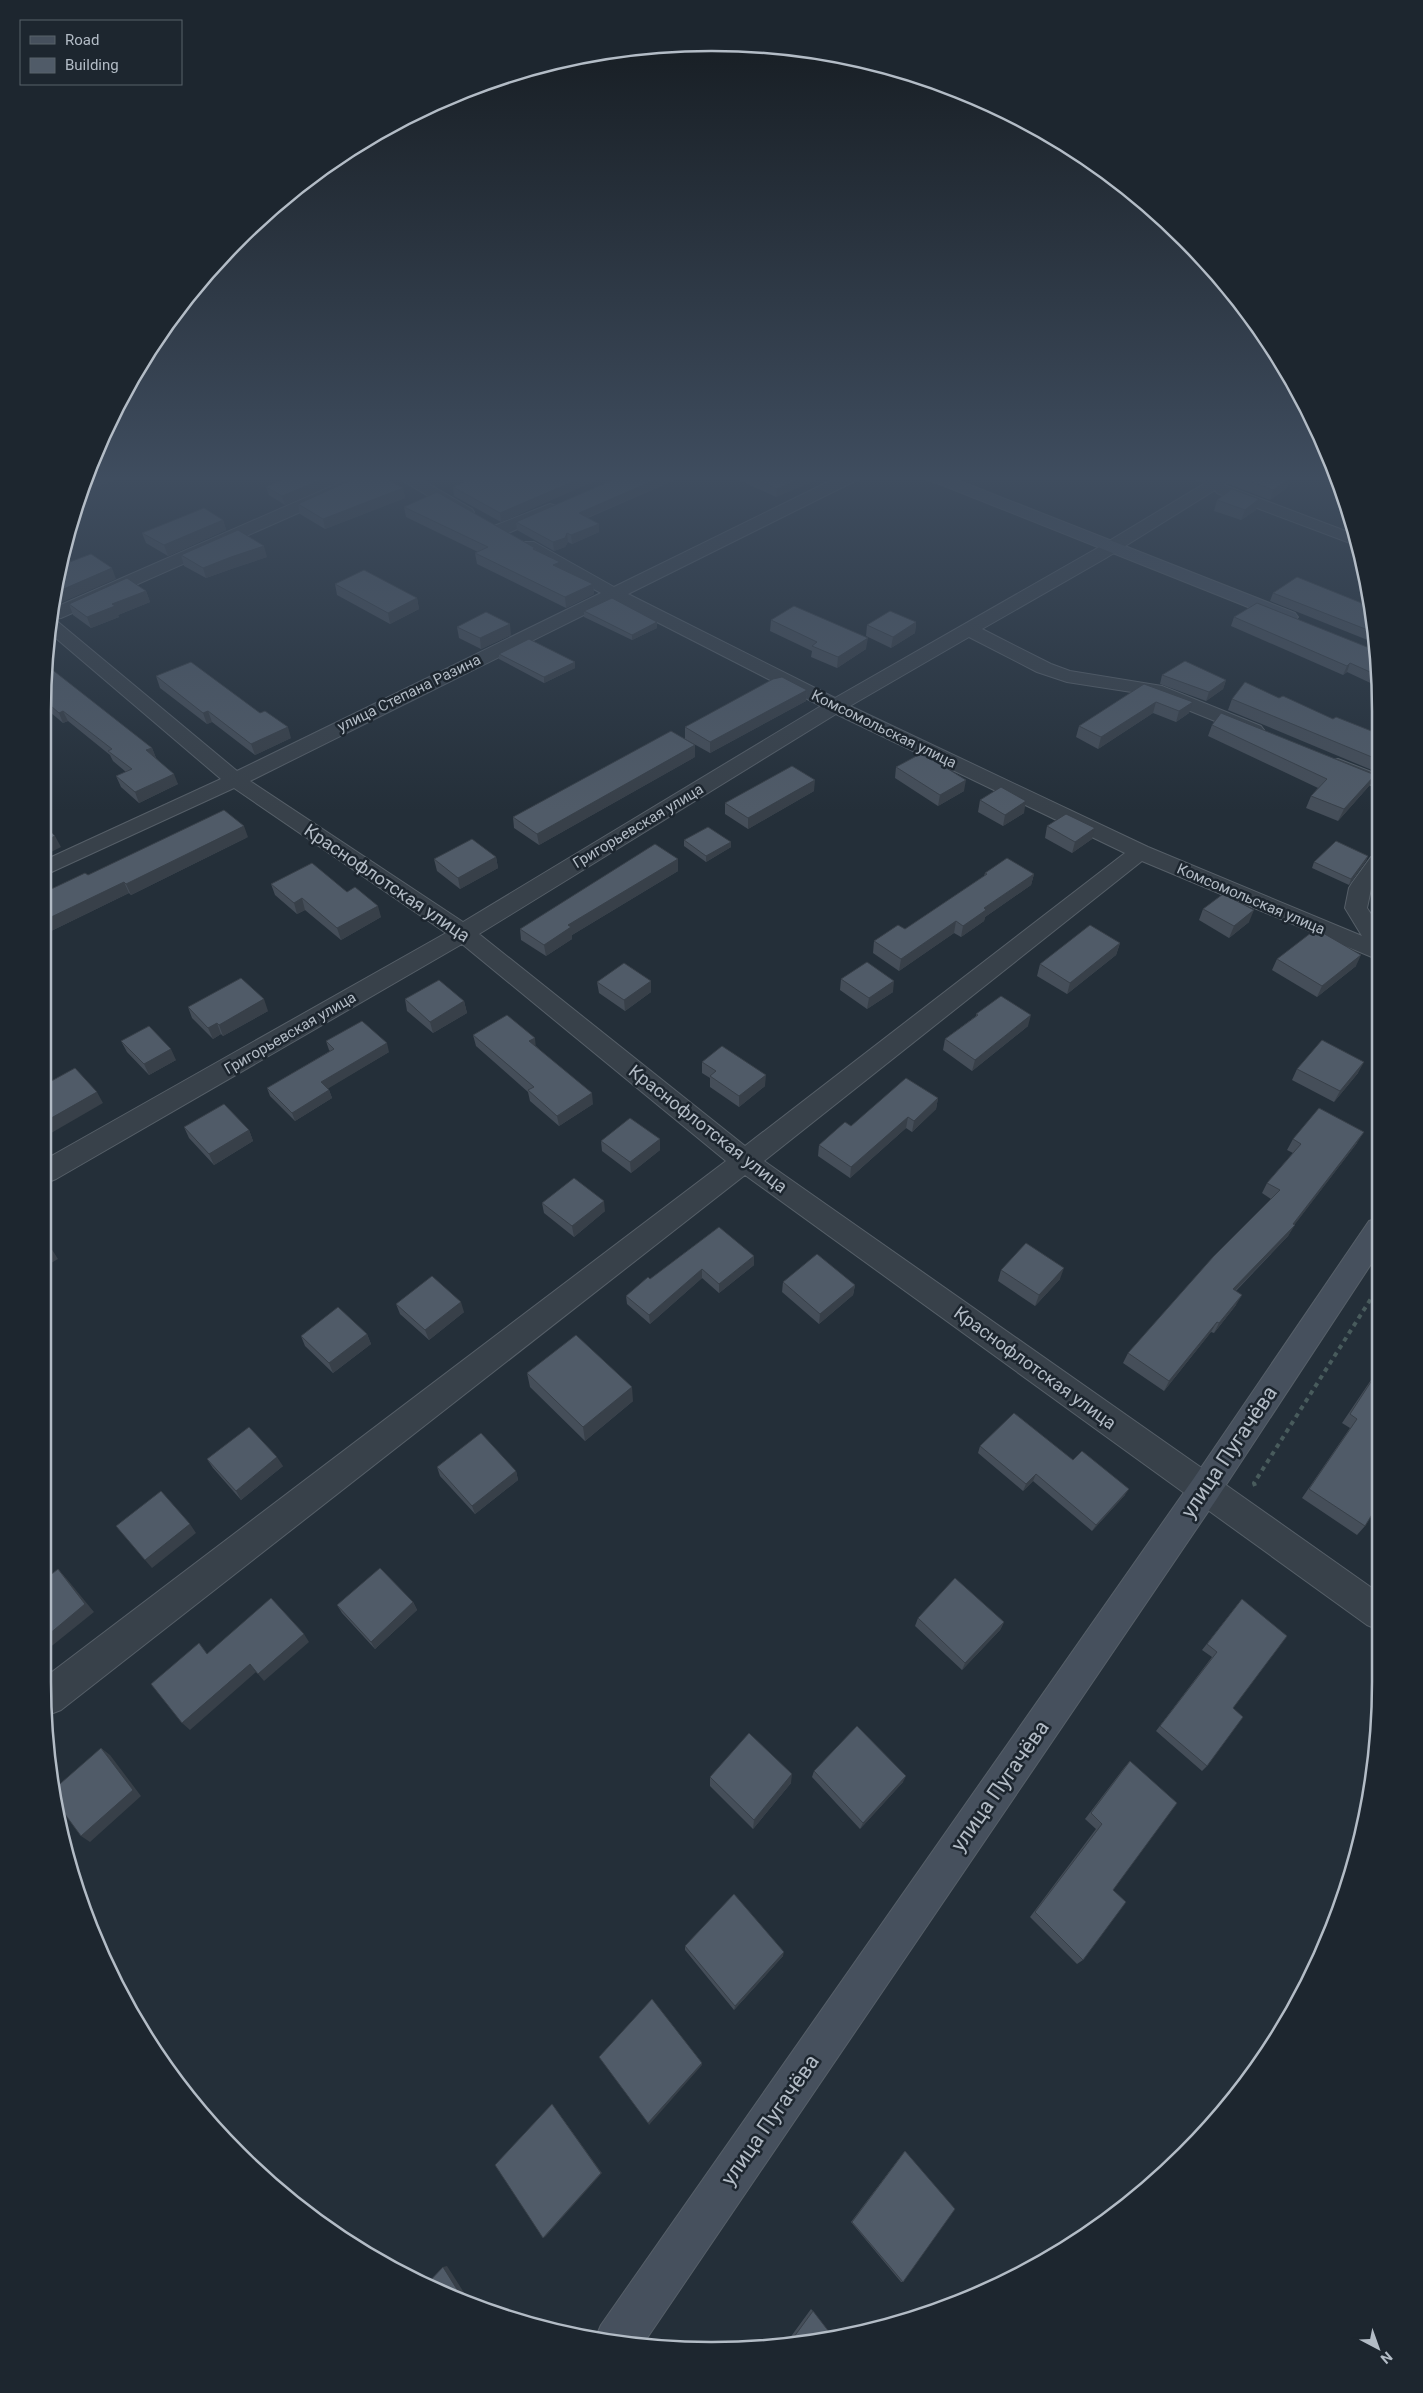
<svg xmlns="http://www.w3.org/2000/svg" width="1423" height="2393" font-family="Roboto,sans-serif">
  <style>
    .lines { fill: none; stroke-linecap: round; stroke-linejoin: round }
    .minor-casing { stroke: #565f68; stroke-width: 2 }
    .tertiary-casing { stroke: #565f68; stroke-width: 2 }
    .secondary-casing { stroke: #565f68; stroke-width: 2 }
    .path-far1 { stroke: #485b5c; stroke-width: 2; stroke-dasharray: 2.5 2.5; stroke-linecap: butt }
    .path { stroke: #485b5c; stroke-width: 4; stroke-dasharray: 4.5 4.5; stroke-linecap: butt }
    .minor { fill: #38414a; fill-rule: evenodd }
    .tertiary { fill: #38414a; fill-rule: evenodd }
    .secondary { fill: #46505d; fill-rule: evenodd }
    .wall { fill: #454e59 }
    .shaded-wall { fill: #384049 }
    .building { fill: #505b68; stroke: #384049 }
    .labels { text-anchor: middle; stroke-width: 5; stroke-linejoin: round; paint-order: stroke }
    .far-street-label { font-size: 15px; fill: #b3bcc6; stroke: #1d262f }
    .street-label { font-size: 18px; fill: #b3bcc6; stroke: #1d262f }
    .near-street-label { font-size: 21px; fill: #b3bcc6; stroke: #1d262f }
    .rim { fill: none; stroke: #b3bcc6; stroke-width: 2.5 }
  </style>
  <rect width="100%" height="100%" fill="#242f39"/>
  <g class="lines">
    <g class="minor-casing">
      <path id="minor" d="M355 476H377L375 479 61 618 54 619 56 607Z
        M395 476H415L472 509 474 512 472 515H460Z
        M840 476H861L859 479 628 594 835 698 1094 550 1217 476H1236L1224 485 1356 535 1358 546 1217 493 1215 490 1106 558 982 629 1051 664 1070 671 1162 686 1261 726 1264 730 1261 734 1254 736 1247 734 1151 695 1067 682 1037 672 969 637 850 706 1148 847 1362 936 1345 908 1349 888 1352 883 1371 857 1379 855V878L1371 889 1367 908 1379 926V960L1142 861 764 1161 1216 1478 1221 1489 1216 1500 1205 1504 1194 1500 745 1175 61 1710 48 1715V1675L726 1161 462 944 56 1179 46 1183V1159L446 933 234 788 45 875V860L221 779 51 634 53 621 58 622 237 771 601 593 522 550 520 546 522 542H534L614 587ZM614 600 821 706 463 922 250 781ZM836 714 1125 853 745 1146 479 934Z
        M550 504 556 506 558 509 556 512 506 534H494L492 530 494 526Z
        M1338 759 1379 775V788L1331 769 1328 765 1331 761Z"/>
    </g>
    <g class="tertiary-casing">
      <path id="tertiary" d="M1205 1474 1216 1478 1379 1593V1630L1367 1625 1194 1500 1189 1489 1194 1478Z"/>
    </g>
    <g class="secondary-casing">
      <path id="secondary" d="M925 476H947L1295 613 1298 617 1295 621H1283L927 479Z
        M1379 1218V1252L1216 1500 643 2344 595 2339 601 2325 1194 1478 1369 1221Z"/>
    </g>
    <path class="path-far1" d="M906 476 913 479"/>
    <path class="path" d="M1255 1486 1254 1483 1379 1286"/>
    <use href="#minor" class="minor"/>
    <use href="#tertiary" class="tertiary"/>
    <use href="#secondary" class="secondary"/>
  </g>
  <path class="wall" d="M291 476H352L285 505 269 495 266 487Z
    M455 476H606L501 522 454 496 453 487 466 482Z
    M622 476H684L588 518 599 532 572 544 568 542 565 547 554 551 517 530 516 522Z
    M730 476H825L776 497Z
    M1182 476H1213L1202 483Z
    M1230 476H1285L1290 478 1287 488 1270 500 1228 484Z
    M403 488 405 498 325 529 300 514 298 504Z
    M1217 500 1256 510 1241 520 1214 511Z
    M404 507 535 548 536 550 560 562V568L593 584 594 594 566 608 477 564 475 553 478 552 406 517Z
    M223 520 226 530 168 556 146 543 142 533Z
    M181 555 267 557 234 568 206 578 184 566Z
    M335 584 417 598 419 609 390 624 337 595Z
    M146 591 150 602 118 615 119 617 91 628 73 615 69 604Z
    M1273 593 1369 606 1375 643 1270 601Z
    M584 611 657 628 632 640 584 617Z
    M1234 617 1372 649 1379 667V687L1347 672 1343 675 1231 626Z
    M771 620 866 649 837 668 811 657 812 651 770 631Z
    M916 622 915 633 891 648 866 636 867 625Z
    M457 627 511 635 481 649 459 638Z
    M499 654 575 668 544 683 499 659Z
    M44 667 152 748 156 758 178 784 139 803 121 787 116 776 126 772 113 761 110 755 68 721 63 723 44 707Z
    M1162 675 1226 680 1223 689 1206 701 1160 684Z
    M156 676 291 738 255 755 212 722 207 724 160 688Z
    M1144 684 1189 713 1176 722 1153 713 1098 749 1076 737 1079 726Z
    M807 690 806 701 710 753 685 739V727Z
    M1279 698 1333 719 1379 734V773L1228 710 1232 699Z
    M1212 725 1369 786 1338 821 1306 808 1311 796 1318 788 1208 736Z
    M695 757 539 845 514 828 513 817Z
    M896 767 964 791 938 806 895 778Z
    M814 791 748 829 725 814V803Z
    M980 800 1024 813 1003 826 978 812Z
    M1047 826 1092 839 1072 853 1045 838Z
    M248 837 131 895 129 893 45 934V892L88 875Z
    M684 840 731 842V847L706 862 684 846Z
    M1368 856 1366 861 1349 885 1312 868 1314 862Z
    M496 857 498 868 460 889 437 871 434 859Z
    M678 859V871L572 935V939L546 956 521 940 520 929Z
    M985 873 1034 874 1031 885 985 917 984 921 961 937 954 933 899 971 873 953 874 941 905 929 984 876Z
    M271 884 347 892 381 917 341 940 305 910 297 914 275 895Z
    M1203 909 1249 922 1229 938 1199 920Z
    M1120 943 1116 955 1067 994 1037 976 1040 964Z
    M1277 959 1356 966 1317 997 1272 970Z
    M841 979 893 992 867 1009 840 990Z
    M651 981V992L625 1011 599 993 597 982Z
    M405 999 464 1001 467 1013 433 1033 407 1011Z
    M188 1007 268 1011 223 1036 221 1034 213 1039 192 1018Z
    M976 1014 1028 1026 972 1071 943 1050 945 1039 976 1016Z
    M473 1035 536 1046 593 1104 559 1126 530 1101 528 1092 476 1046Z
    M121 1041 176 1060 149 1075 127 1052Z
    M326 1041 389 1052 328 1088 329 1090 332 1098 295 1121 270 1096 267 1088 330 1051 329 1050Z
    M702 1062 765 1086 739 1107 710 1087V1078L702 1073Z
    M1297 1069 1358 1073 1334 1102 1292 1080Z
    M938 1098 936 1109 912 1132 906 1128 850 1178 818 1156 819 1145 851 1126Z
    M184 1127 249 1130 253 1141 214 1165 189 1138Z
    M1293 1139 1357 1143 1294 1225 1288 1236 1236 1291V1305L1214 1333 1211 1332 1164 1391 1123 1363 1128 1353 1271 1199 1262 1193 1267 1183 1293 1153 1287 1150Z
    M601 1141 660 1150 631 1173 602 1151Z
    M542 1203 605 1211 574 1237 544 1213Z
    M719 1227 754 1265 719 1293 702 1278 650 1324 627 1304 626 1296 650 1279Z
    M1001 1270 1060 1279 1035 1306 998 1281Z
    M783 1282 855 1285 853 1295 819 1324 782 1292Z
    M396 1304 464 1312 429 1340 400 1314Z
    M367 1334 371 1344 333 1373 305 1346 301 1336Z
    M1378 1371 1365 1526 1357 1535 1302 1498 1350 1428 1342 1423 1371 1380Z
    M527 1373 633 1401 585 1441 530 1387Z
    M980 1446 1073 1460 1125 1495 1092 1531 1033 1481 1023 1491 978 1453Z
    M207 1459 283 1466 241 1500 213 1468Z
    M437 1467 516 1471 518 1480 475 1514 440 1476Z
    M1242 1599 1233 1708 1207 1766 1202 1771 1156 1731 1212 1657 1202 1650Z
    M413 1602 417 1610 375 1649 342 1613 337 1605Z
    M918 1618 1004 1622 1000 1630 962 1670 915 1626Z
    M1130 1761 1083 1960 1077 1964 1030 1917 1096 1829 1085 1819 1124 1768Z
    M814 1771 903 1782 860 1829 812 1777Z
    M710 1777 791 1783 753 1829 710 1786Z
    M685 1946 783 1956 734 2010 685 1950Z
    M905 2151 903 2282H901L851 2222 904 2152Z
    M811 2309 813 2311 799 2345 784 2346Z"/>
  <path class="shaded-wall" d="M101 476H126L79 494 85 482Z
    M330 476H352L285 505 282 496Z
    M586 476H606L501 522 500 513Z
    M664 476H684L579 521V513Z
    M806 476H825L776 497 777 489Z
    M1204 476H1213L1202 483Z
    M1290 478 1287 488 1270 500 1273 490Z
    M403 488 405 498 325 529 323 519Z
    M1259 499 1256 510 1241 520 1245 510Z
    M223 520 226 530 168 556 164 545Z
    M599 524V532L572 544 571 535Z
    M567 533 568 542 565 547 554 551 553 542Z
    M264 546 267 557 234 568 206 578 203 568 231 557Z
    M560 562 561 572 553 565Z
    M112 568 116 579 58 604 57 601 59 591Z
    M593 584 594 594 566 608 565 597Z
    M146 591 150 602 118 615 119 617 91 628 87 617 112 604Z
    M417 598 419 609 390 624 388 613Z
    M657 622V628L632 640V635Z
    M916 622 915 633 891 648 893 637Z
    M510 624 511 635 481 649 480 638Z
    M868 638 866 649 837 668 838 657Z
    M575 662V668L544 683V677Z
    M1350 663 1347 672 1343 675 1347 666Z
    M1226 680 1223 689 1206 701 1209 692Z
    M807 690 806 701 710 753V742Z
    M1156 702 1153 713 1098 749 1101 737Z
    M1193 702 1189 713 1176 722 1179 711Z
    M63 711 68 721 63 723 59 713Z
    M208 711 212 722 207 724 203 713Z
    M288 727 291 738 255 755 251 744Z
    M695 745V757L539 845 537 834Z
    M152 748 156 758 146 750Z
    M174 774 178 784 139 803 135 792Z
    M1375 775 1369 786 1338 821 1344 809Z
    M815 780 814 791 748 829V818Z
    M966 780 964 791 938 806 940 795Z
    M1026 801 1024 813 1003 826 1005 815Z
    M244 826 248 837 131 895 126 884Z
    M1095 828 1092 839 1072 853 1075 842Z
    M55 836 61 847 45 855V841Z
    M731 842V847L706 862V856Z
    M1368 856 1366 861 1349 885 1351 879Z
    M496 857 498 868 460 889 458 878Z
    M678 859V871L572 935V939L546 956 544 945 568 925Z
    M1034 874 1031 885 985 917 984 921 961 937 963 926 984 908Z
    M124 882 129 893 45 934V920Z
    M302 898 305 910 297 914 294 903Z
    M378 906 381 917 341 940 337 928Z
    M1254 910 1249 922 1229 938 1234 926Z
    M956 921 954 933 899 971 901 959Z
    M1120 943 1116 955 1067 994 1070 983Z
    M1361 955 1356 966 1317 997 1322 986Z
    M651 981V992L625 1011 624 1000Z
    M894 981 893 992 867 1009 869 998Z
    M264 999 268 1011 223 1036 219 1025Z
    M464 1001 467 1013 433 1033 430 1022Z
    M1031 1015 1028 1026 972 1071 975 1060Z
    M217 1023 221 1034 213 1039 208 1028Z
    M535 1038 536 1049 529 1041Z
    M387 1043 389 1052 324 1091 321 1082Z
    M171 1049 176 1060 149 1075 144 1064Z
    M1364 1062 1358 1073 1334 1102 1340 1091Z
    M766 1075 765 1086 739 1107V1096Z
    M329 1090 332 1098 295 1121 292 1113Z
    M97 1092 103 1103 46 1136V1121Z
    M592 1093 593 1104 559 1126 557 1116Z
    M938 1098 936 1109 912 1132 914 1121Z
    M908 1117 906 1128 850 1178 851 1167Z
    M249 1130 253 1141 214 1165 209 1154Z
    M1364 1132 1357 1143 1289 1232 1295 1225 1288 1236 1227 1299 1233 1289 1293 1224Z
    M660 1139V1150L631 1173 630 1162Z
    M604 1201 605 1211 574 1237 572 1226Z
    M51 1248 58 1259 46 1266V1251Z
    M754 1256V1265L719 1293V1284Z
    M1064 1268 1060 1279 1035 1306 1039 1295Z
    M702 1269V1278L650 1324 649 1315Z
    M855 1285 853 1295 819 1324 820 1314Z
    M1242 1295 1236 1305 1214 1333 1219 1323Z
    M461 1302 464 1312 429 1340 425 1330Z
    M1217 1322 1211 1332 1164 1391 1169 1381Z
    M367 1334 371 1344 333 1373 329 1363Z
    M632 1387 633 1401 585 1441 583 1427Z
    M277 1457 283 1466 241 1500 236 1491Z
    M516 1471 518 1480 475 1514 472 1506Z
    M1036 1474 1033 1481 1023 1491 1026 1484Z
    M1129 1489 1125 1495 1092 1531 1096 1525Z
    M190 1524 196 1533 152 1568 145 1560Z
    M58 1569 66 1578 94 1612 48 1649V1635Z
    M413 1602 417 1610 375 1649 371 1642Z
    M1004 1622 1000 1630 962 1670 965 1663Z
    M304 1634 309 1642 264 1681 258 1674Z
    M250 1664 256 1672 190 1730 182 1723Z
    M101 1748 110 1755 141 1796 90 1842 81 1836Z
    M792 1774 791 1783 753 1829 754 1820Z
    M906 1776 903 1782 860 1829 863 1823Z
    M784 1952 783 1956 734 2010 735 2006Z
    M702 2063V2065L649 2125 648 2123Z
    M552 2104 602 2173 545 2237 543 2238Z
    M447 2266 472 2305 465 2302 443 2267Z"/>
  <path class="building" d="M88 476H101L85 482Z
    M291 476H330L282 496 266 487Z
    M360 476H381L403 488 323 519 298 504Z
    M470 476H586L500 513 453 487 474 478Z
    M622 476H664L579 513 599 524 571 535 567 533 565 538 553 542 516 522Z
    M749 476H806L777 489Z
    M1237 476H1285L1290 478 1273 490Z
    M1232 489 1259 499 1245 510 1217 500Z
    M437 492 535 548 533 549 560 562 553 565 593 584 565 597 475 553 488 547 404 507Z
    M204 508 223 520 164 545 142 533Z
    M238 530 264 546 231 557 203 568 181 555Z
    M91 554 112 568 59 591 64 566 69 564 67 563Z
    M364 570 417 598 388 613 335 584Z
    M1297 577 1369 606 1373 632 1273 593Z
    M127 578 146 591 112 604 115 606 87 617 69 604Z
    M612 598 657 622 632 635 584 611Z
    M1257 603 1372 649H1376L1379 667V676L1350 663 1347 666 1234 617Z
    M794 606 868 638 838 657 812 646 817 642 771 620Z
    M890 611 916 622 893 637 867 625Z
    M486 612 510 624 480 638 457 627Z
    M529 639 575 662 544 677 499 654Z
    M1185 661 1226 680 1209 692 1162 675Z
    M191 662 260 713 265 711 288 727 251 744 208 711 203 713 156 676Z
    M45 664 152 748 146 750 174 774 135 792 116 776 132 769 108 751 112 749 63 711 59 713 44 700Z
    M782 677 807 690 710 742 685 727 773 679Z
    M1245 682 1279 698 1283 696 1333 719 1336 717 1379 734V760L1232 699Z
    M1144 684 1193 702 1179 711 1156 702 1101 737 1079 726Z
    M1221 713 1375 775 1344 809 1311 796 1327 779 1212 725Z
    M671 731 695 745 537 834 513 817Z
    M922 753 966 780 940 795 896 767Z
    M792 766 815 780 748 818 725 803Z
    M1001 787 1026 801 1005 815 980 800Z
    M224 810 244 826 126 884 124 882 45 920V892L85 873 88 875Z
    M1066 814 1095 828 1075 842 1047 826Z
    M45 826 55 836 45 841Z
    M708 827 731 842 706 856 684 840Z
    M472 839 496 857 458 878 434 859Z
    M1336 841 1368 856 1351 879 1314 862Z
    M655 844 678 859 568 925 571 927 544 945 520 929Z
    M1007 858 1034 874 984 908 986 910 963 926 956 921 901 959 874 941 898 925 905 929 987 874 985 873Z
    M312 863 347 892 355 887 378 906 337 928 302 898 294 903 271 884Z
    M1223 894 1254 910 1234 926 1203 909Z
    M1090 925 1120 943 1070 983 1040 964Z
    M1316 929 1361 955 1322 986 1277 959Z
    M867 962 894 981 869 998 841 979Z
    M624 963 651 981 624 1000 597 982Z
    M241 978 264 999 219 1025 217 1023 208 1028 188 1007Z
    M439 980 464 1001 430 1022 405 999Z
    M1001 996 1031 1015 975 1060 945 1039 978 1015 976 1014Z
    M507 1015 535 1038 529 1041 592 1093 557 1116 528 1090 534 1087 473 1035Z
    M362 1021 387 1043 321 1082 329 1090 292 1113 267 1088 334 1049 326 1041Z
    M149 1026 171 1049 144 1064 121 1041Z
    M1322 1040 1364 1062 1340 1091 1297 1069Z
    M722 1046 766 1075 739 1096 710 1076 716 1071 702 1062Z
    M75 1068 97 1092 46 1121V1084Z
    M906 1078 938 1098 914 1121 908 1117 851 1167 819 1145 845 1122 851 1126Z
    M224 1104 249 1130 209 1154 184 1127Z
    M1319 1108 1364 1132 1293 1224 1295 1225 1233 1289 1242 1295 1219 1323 1217 1322 1169 1381 1128 1353 1213 1257 1280 1190 1267 1183 1301 1144 1293 1139Z
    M630 1118 660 1139 630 1162 601 1141Z
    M574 1178 604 1201 572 1226 542 1203Z
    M719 1227 754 1256 719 1284 702 1269 649 1315 626 1296 648 1277 650 1279Z
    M46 1242 51 1248 46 1251Z
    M1026 1243 1064 1268 1039 1295 1001 1270Z
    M817 1254 855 1285 820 1314 783 1282Z
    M432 1276 461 1302 425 1330 396 1304Z
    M338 1307 367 1334 329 1363 301 1336Z
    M576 1335 632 1387 583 1427 527 1373Z
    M1378 1371H1379V1503L1365 1526 1309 1489 1357 1419 1350 1414Z
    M1014 1413 1073 1460 1082 1451 1129 1489 1096 1525 1036 1474 1026 1484 980 1446Z
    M249 1427 277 1457 236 1491 207 1459Z
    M481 1433 516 1471 472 1506 437 1467Z
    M161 1491 190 1524 145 1560 116 1526Z
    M380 1568 413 1602 371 1642 337 1605Z
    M58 1569 85 1604 48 1635V1577Z
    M955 1578 1004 1622 965 1663 918 1618Z
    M271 1598 304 1634 258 1674 250 1664 182 1723 151 1684 199 1643 207 1654Z
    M1242 1599 1287 1636 1233 1708 1243 1717 1207 1766 1160 1726 1217 1652 1207 1644Z
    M857 1726 906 1776 863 1823 814 1771Z
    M749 1733 792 1774 754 1820 710 1777Z
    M101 1748 133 1790 81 1836 56 1802 53 1790Z
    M1130 1761 1177 1803 1113 1890 1126 1902 1083 1960 1035 1912 1102 1824 1091 1813Z
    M734 1894 784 1952 735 2006 685 1946Z
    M652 1999 702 2063 648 2123 599 2057Z
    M552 2104 601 2173 543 2238 495 2165Z
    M905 2151 955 2209 903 2282 852 2222Z
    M443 2267 465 2302 425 2286Z
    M813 2311 833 2337 799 2345H788Z"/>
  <linearGradient id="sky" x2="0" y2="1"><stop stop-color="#141a1f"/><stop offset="0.59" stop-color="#3f4d5f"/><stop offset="1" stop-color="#3f4d5f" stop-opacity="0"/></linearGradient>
  <rect width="1423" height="811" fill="url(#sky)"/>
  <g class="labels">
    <g class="far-street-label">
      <text transform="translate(409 693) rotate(-26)" y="5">улица Степана Разина</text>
      <text transform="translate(884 729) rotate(26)" y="5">Комсомольская улица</text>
      <text transform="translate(638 826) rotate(-31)" y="5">Григорьевская улица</text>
      <text transform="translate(1251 899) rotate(23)" y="5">Комсомольская улица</text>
      <text transform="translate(290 1033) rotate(-30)" y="5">Григорьевская улица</text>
    </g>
    <g class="street-label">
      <text transform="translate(387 883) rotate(34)" y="6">Краснофлотская улица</text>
      <text transform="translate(708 1129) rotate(38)" y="6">Краснофлотская улица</text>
      <text transform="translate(1035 1368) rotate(36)" y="6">Краснофлотская улица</text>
    </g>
    <g class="near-street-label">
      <text transform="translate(1229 1452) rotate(-56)" y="7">улица Пугачёва</text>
      <text transform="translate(1000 1786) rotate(-55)" y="7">улица Пугачёва</text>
      <text transform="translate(770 2120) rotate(-55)" y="7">улица Пугачёва</text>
    </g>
  </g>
  <path d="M0 0H1423V2393H0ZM711 51H712A660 660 0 0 1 1372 711V1682A660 660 0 0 1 712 2342H711A660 660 0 0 1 51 1682V711A660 660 0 0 1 711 51Z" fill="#1d262f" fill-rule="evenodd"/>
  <path class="rim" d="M711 51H712A660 660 0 0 1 1372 711V1682A660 660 0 0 1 712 2342H711A660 660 0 0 1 51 1682V711A660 660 0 0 1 711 51Z"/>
  <rect x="20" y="20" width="162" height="65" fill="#1d262f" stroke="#59626b"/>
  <rect x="30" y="36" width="25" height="8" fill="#46505d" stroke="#59626b"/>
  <text x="65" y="45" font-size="15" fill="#b3bcc6">Road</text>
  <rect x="30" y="58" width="25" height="15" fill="#505b68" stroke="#59626b"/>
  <text x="65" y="70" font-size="15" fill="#b3bcc6">Building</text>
  <g transform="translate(1378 2348) rotate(139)" stroke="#1d262f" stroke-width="4" paint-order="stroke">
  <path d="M0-4L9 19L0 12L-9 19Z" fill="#b3bcc6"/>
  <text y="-8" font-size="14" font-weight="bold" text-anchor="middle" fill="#b3bcc6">N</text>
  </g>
</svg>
